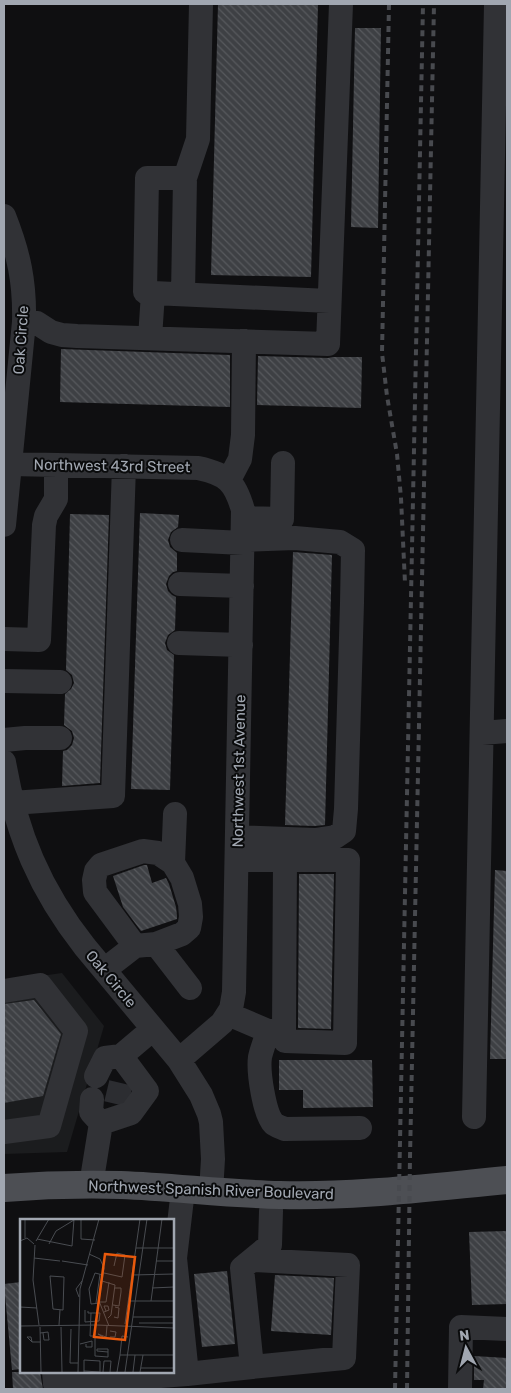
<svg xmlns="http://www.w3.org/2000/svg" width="511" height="1393" font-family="Rubik,sans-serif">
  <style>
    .built { fill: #1b1c1e }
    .building { fill: url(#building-back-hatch) }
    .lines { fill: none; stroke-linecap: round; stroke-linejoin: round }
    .minor-tunnel { stroke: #2c2d31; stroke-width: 24; stroke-dasharray: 24 12; stroke-linecap: butt }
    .minor { stroke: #313236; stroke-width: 24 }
    .major { stroke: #4d4f54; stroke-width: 28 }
    .rail { stroke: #484a4f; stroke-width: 4; stroke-dasharray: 6 5; stroke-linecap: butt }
    .labels { text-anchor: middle; stroke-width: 4; stroke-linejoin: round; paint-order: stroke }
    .street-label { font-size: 15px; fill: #a1a7b1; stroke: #0a0b0c }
    .inset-road { fill: none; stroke: #494c51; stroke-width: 1 }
    .view { fill: #e8590c; fill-opacity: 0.15; stroke: #e8590c; stroke-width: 2.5 }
    .inset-edge { fill: none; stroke: #a1a7b1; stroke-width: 2.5 }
  </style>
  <defs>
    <pattern id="building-back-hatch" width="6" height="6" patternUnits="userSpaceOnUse" patternTransform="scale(1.25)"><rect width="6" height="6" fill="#3e4044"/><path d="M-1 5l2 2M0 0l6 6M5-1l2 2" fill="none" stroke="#57595d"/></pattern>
  </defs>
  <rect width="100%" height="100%" fill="#0f0f11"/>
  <path class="built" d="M62 973 104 1026 67 1152 4 1154V981Z"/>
  <path class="building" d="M218 4H318L311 277 211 275Z
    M355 28H381L378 228 351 227Z
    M61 349 230 355V407L60 402Z
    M258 356 328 358 333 357H362L361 408 257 405Z
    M140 513 179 515 178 527 171 532 168 540 170 547 177 553V571L173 572 169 576 166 584 168 591 172 595 176 597 175 630 168 635 165 643 167 650 174 655 170 790 131 789Z
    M70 514 109 515 100 783 62 786 63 751 67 750 72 745 74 738 72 731 64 725 65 694 71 689 74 683 72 675 66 670Z
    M293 552 332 555 325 825 314 826 285 825Z
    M144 865H147L152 883 166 878 169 884 176 907 177 916V919L141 931 123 907 113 876Z
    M495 870 507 871V1059H490Z
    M299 874H334L331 1029 298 1028Z
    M34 1000 61 1034 43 1096 4 1103V1004Z
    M279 1060H372L373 1107 303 1108V1090H279Z
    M507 1231V1304L472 1305 469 1232Z
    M227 1271 235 1344 202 1347 194 1274Z
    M275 1275 334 1278 331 1335 271 1331Z
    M21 1282V1369L12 1370 4 1284Z
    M474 1356 507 1358V1389H483L484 1380H474Z
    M12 1372H40L43 1389H13Z"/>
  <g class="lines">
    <path class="minor-tunnel" d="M116 1104 121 1083"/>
    <path class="minor" d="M185 178 198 139 201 4
      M4 216C19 254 25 282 24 322L4 525
      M153 293 145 292 147 178H185L183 294
      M24 322 37 323 51 332 62 335 77 336 328 344 341 4
      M150 338 153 293 329 301
      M10 464 198 468C227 474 235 482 243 510L234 992 231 1009 222 1023 179 1060
      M229 480 240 459 243 435 244 341
      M243 518 282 519 283 463
      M182 540 243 543
      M180 584 242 586
      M4 639 39 640 44 525 46 516 56 499V465
      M179 643 241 645
      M4 681 60 682
      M482 733 507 731
      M4 740 25 738H60
      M4 762C16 833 40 890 85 947L179 1060 201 1095 209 1114 211 1122 213 1159 211 1192
      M12 803 113 796 124 466
      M237 837 315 840 335 837 344 831 346 809 352 603 353 550 340 542 295 538 243 540
      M173 863 175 814
      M156 944 190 988
      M104 970 135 946 156 944 182 934 189 928 191 917 190 904 182 878 173 863 158 853 143 851 101 865 96 871 94 880 95 892 135 946
      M4 991 40 985 76 1031 49 1126 4 1132
      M228 1014 268 1031H284L285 860H237
      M268 1031C266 1039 262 1048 260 1057 258 1071 264 1114 274 1124 277 1126 282 1128 285 1129L360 1128
      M284 1031 285 1041 345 1043 348 860H285
      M96 1076 105 1058 121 1056
      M92 1099 91 1112 101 1123
      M474 1117 496 4
      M91 1185 101 1123 131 1113 147 1091 121 1056 153 1029
      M252 1367 344 1358 348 1265 252 1260
      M54 1372 55 1384 187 1374 175 1258 183 1190
      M187 1374 252 1367 242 1268 270 1245 271 1211
      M460 1389 461 1327 507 1329"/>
    <path class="major" d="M4 1188C43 1185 82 1184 121 1185 174 1187 227 1194 280 1195 356 1197 432 1187 507 1180"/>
    <path class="rail" d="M389 4 382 353 387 396 397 454 401 498 405 583
      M395 1389 423 4
      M407 1389 410 1157 434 4"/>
  </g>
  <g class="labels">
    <g class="street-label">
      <text transform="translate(21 340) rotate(-86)" y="5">Oak Circle</text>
      <text transform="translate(112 466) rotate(1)" y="5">Northwest 43rd Street</text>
      <text transform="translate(239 771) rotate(-89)" y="5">Northwest 1st Avenue</text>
      <text transform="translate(111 979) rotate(50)" y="5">Oak Circle</text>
      <text transform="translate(211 1190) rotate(2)" y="5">Northwest Spanish River Boulevard</text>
    </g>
  </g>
  <g transform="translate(20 1219)">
    <rect width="154" height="154" fill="#0f0f11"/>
    <path class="inset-road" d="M61 0V20L75 21M5 19V0M17 20 52 27 54 0M0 22 7 19 14 25M16 22 29 0M29 25 36 12 54 1M15 26 13 61 19 106M116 29H154M69 35 80 40 84 49 79 82 89 107M14 39 40 42M42 42 68 46M136 42H154M84 54 102 58 105 36 97 34 94 47M112 56 154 55M30 57 44 58 43 91 33 90ZM82 62 95 66 91 96 88 99M132 69 154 68M59 78 56 70 62 62M108 82H154M131 82 142 0M80 83H86L89 63M76 84 80 55M80 84 71 85 69 70 75 54 83 56M93 86 99 87 101 73V69H95M0 88 17 89M65 91V103L79 102 80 94H68V92M84 93 89 91 88 87H84L86 92M71 94 70 117H74M94 98 98 99 99 89 95 88M113 98H154M119 104H154M105 105 120 0M39 106 40 91M75 106V137L88 138V130H77V132L88 133M0 107 76 106 154 109M20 108 21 153M41 108 42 153M51 110 50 144H58M20 114 28 113 29 121H24L23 114M83 118 78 115 86 118 87 107M90 118H95L96 113 90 112M12 123 7 118H11L12 123H21M60 125 72 122V128H66V125M100 136 102 117 108 118M121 149H154M64 152 80 153M58 153 60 70 79 0M64 153V141L80 142V153M83 153 84 142H91L90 153M97 153 100 136H154M105 153 127 0M113 153 115 136M120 153 123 136"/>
    <path class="view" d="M85 35 115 38 105 121 74 118Z"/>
    <rect width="154" height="154" class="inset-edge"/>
  </g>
  <rect width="511" height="1393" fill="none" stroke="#a1a7b1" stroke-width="10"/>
  <g transform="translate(466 1348) rotate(353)" stroke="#0a0b0c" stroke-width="4" paint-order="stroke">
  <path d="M0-4L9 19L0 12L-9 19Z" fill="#a1a7b1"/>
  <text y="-8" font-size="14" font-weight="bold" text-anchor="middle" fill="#a1a7b1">N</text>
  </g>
</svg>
